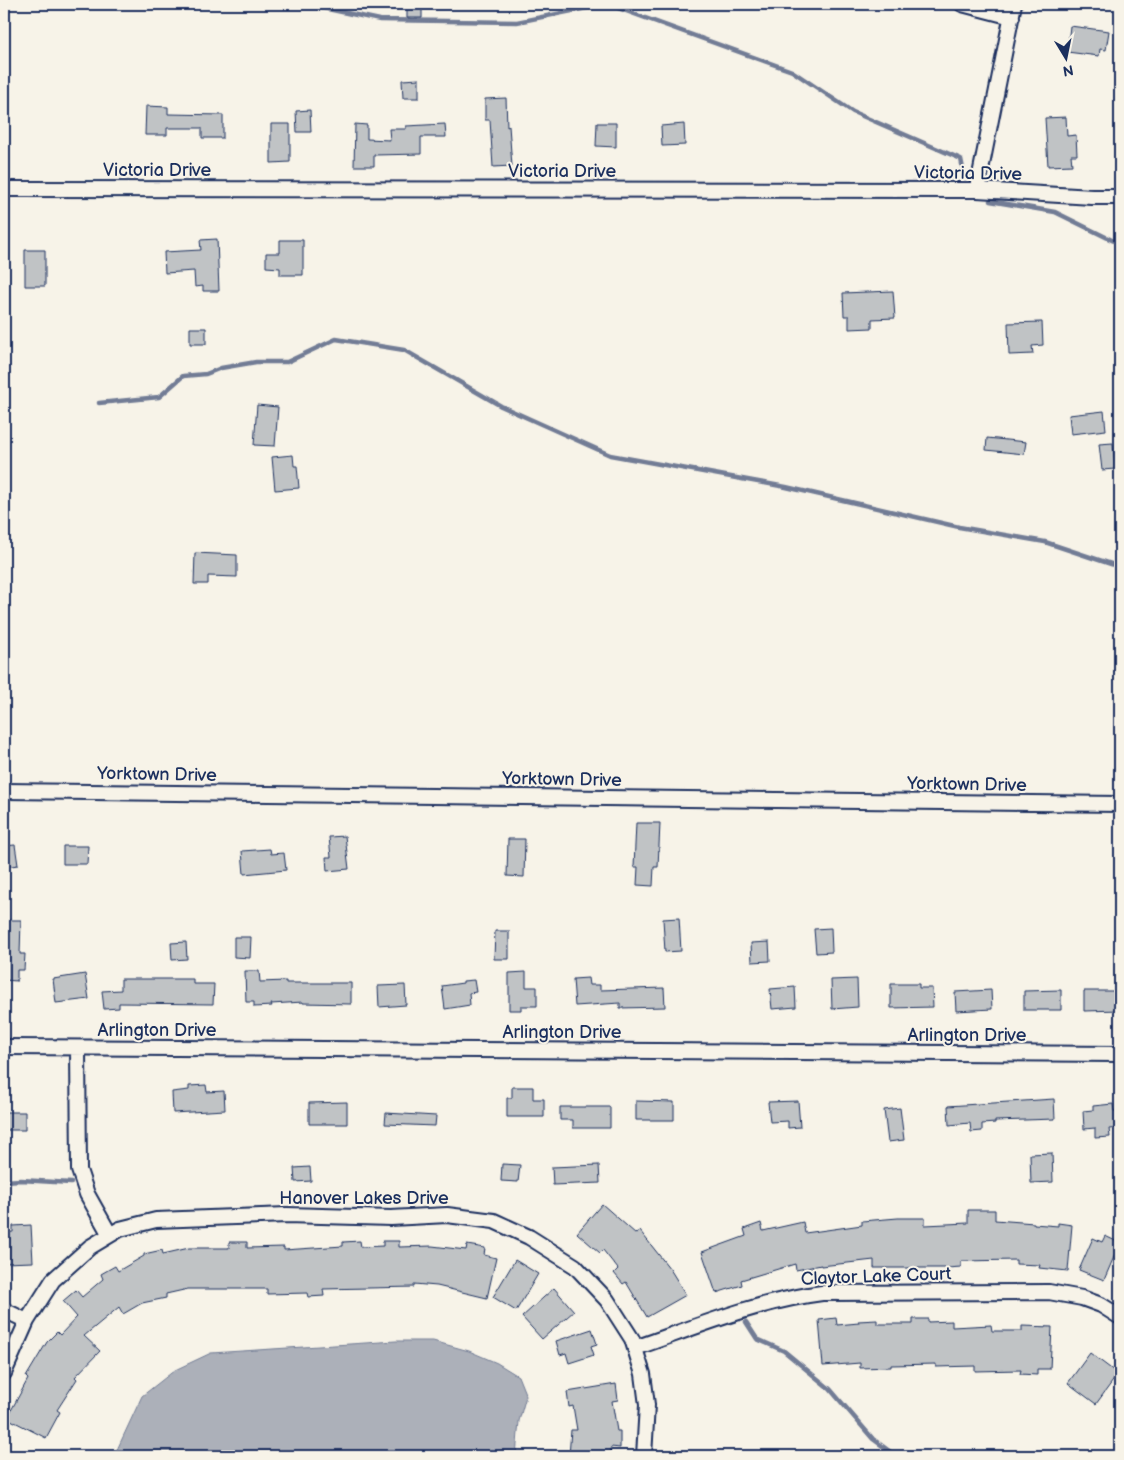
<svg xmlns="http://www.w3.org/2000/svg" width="1124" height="1460" font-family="'Balsamiq Sans',sans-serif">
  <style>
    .water { fill: #acb0b9; stroke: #727c95 }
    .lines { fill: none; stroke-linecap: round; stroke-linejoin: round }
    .stream { stroke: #727c95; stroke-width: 4.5 }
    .building { fill: #c0c3c5; stroke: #1b2f5e }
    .street-casing { stroke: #1b2f5e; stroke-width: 18 }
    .street { stroke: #f7f3e8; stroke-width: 14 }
    .labels { text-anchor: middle; stroke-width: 4; stroke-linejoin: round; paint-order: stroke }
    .street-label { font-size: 18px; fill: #1b2f5e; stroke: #f7f3e8 }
  </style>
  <rect width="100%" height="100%" fill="#f7f3e8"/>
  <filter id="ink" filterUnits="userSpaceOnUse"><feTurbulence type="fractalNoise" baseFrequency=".02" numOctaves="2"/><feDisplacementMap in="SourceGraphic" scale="10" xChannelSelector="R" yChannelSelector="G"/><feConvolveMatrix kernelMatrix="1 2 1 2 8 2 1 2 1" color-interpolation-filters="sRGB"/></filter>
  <g filter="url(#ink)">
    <path class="water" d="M396 1341H433L469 1351 497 1363 518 1376 526 1396 519 1421 516 1456H116V1452L142 1396 175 1370 211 1353Z"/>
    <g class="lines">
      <path class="stream" d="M304 4 380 20 517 22 592 7H615L792 71 853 112 961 159 963 169
        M990 201 1055 212 1120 244
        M99 403 159 397 183 376 206 374 221 368 256 362H287L336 339 404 350 501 406 610 455 786 487 959 527 1045 542 1120 567
        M4 1181 21 1180 71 1183
        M746 1322 757 1339 784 1351 830 1389 873 1439 896 1456"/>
    </g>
    <path class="building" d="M407 4H422V18H407Z
      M1070 26 1109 31 1106 50 1100 49 1099 56 1067 52Z
      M419 79V98H403L402 80Z
      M506 98 507 127 509 126 512 166 493 167 490 120H485V99Z
      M146 106 168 107V114L223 115V138H202V128H167V135H145Z
      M310 110 311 132H297L296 111Z
      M1066 117 1067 136 1076 135 1077 155H1071L1072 165 1048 166 1045 118Z
      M597 123H616V147L596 146Z
      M271 124H290V162L271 163Z
      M355 124 367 125V139L390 140 389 129H406V126L445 124 446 137H421V154L374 155V166H354Z
      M684 124 685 145 662 146 661 126Z
      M217 239 219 291H203V286L195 287 194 271 165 273 164 252 201 250 200 240Z
      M280 240H303V275H280V268L266 267V253H280Z
      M25 250H45V286H25Z
      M893 291 895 318 872 319V328L849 329V316H844L843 293Z
      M1042 322 1043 345 1032 346 1033 354 1009 355 1008 323Z
      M190 328H206V344H190Z
      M257 405 278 407 275 446 254 445Z
      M1104 411 1106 430 1071 434 1069 415Z
      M987 438 1026 442 1024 454 986 450Z
      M1113 443 1115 469 1102 470 1099 444Z
      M293 455 294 466H297L299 488 275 490 272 457Z
      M195 553 237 555V577L208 576V584H194Z
      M636 823H660L658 867H654L653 886 637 885 638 867H634Z
      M345 836 349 869 327 871 326 857H331L329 837Z
      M508 839H525L524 877 507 876Z
      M15 845 18 865 4 867V846Z
      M63 846H88L87 864H63Z
      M270 849 271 854 284 853 286 870 244 874 242 851Z
      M679 918 681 951 665 952 663 919Z
      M4 920H21L20 954H25L24 970H17V981L4 980Z
      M831 928 832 952 816 953 814 929Z
      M495 931H509V959H494Z
      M234 937H251L250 958 234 957Z
      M186 942 187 959 172 960 171 943Z
      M769 942 770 961 752 962 751 943Z
      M245 971H259L260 982 286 981V983H351V1004L303 1003V1002L271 1004 272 1006 254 1007V1002H246Z
      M526 972V987H537V1006H521V1010H509V973Z
      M85 974 89 999 56 1003 53 979Z
      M588 978 589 985H600V990L664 988 665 1007 620 1008V1003L575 1006 573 979Z
      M121 979H193V984H214L213 1004 119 1003V1008L104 1009 102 991 121 990Z
      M857 979 858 1007 832 1009 831 980Z
      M474 980 476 992 469 993 470 1005 445 1009 442 986 463 983V981Z
      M891 984H919V988H932L933 1007 891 1008Z
      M405 985 406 1005 379 1007 378 986Z
      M795 987 796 1007 772 1009 770 989Z
      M991 990 992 1009 956 1011 955 992Z
      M1061 990V1010H1024V991Z
      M1084 991H1120V1010L1084 1011Z
      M206 1085 207 1092 224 1091 225 1110 173 1113 172 1092 189 1090V1086Z
      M512 1087H533V1099H544V1117H507V1098H512Z
      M1054 1099 1055 1119 995 1121V1123L982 1124V1131L971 1132 970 1123 949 1125 948 1106Z
      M636 1101 674 1102V1120H636Z
      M798 1101 800 1127 788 1128V1121L770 1122 768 1102Z
      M347 1102V1124H309V1103Z
      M1113 1104 1114 1111 1120 1110V1128L1109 1129 1110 1137 1095 1138V1128L1084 1129 1083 1111 1093 1110V1106Z
      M560 1107H610V1128H573V1120H560Z
      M900 1108 904 1140 888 1142 884 1110Z
      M4 1112H25V1130H4Z
      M386 1113 436 1116 435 1126 385 1124Z
      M1052 1153 1053 1182 1031 1183 1030 1154Z
      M502 1164 520 1165 518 1182 501 1181Z
      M599 1165 600 1183 553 1185 552 1167Z
      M310 1167 311 1181 295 1182 294 1168Z
      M602 1204 636 1234 640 1231 670 1269 686 1295 647 1317 626 1282 623 1284 614 1273 618 1269 603 1250 600 1253 577 1233Z
      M968 1210H995V1220L1034 1223V1224L1058 1226V1223L1072 1225 1068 1271 1039 1268 1040 1265 1016 1264V1260L961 1261V1267L947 1268H874V1260L821 1266V1265L796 1270 795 1264 741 1280 742 1285 716 1293 702 1252 746 1236 744 1229 761 1223 763 1231 803 1222 805 1233 862 1225V1221L898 1218H925V1225L968 1223Z
      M31 1225 33 1262 4 1263V1233L13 1232V1226Z
      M1105 1236 1120 1243 1104 1280 1079 1270 1093 1238 1102 1242Z
      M360 1241 361 1247 383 1246V1241H399V1247L432 1246 466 1250 467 1245 485 1248 484 1255 496 1258 487 1298 437 1286 414 1284V1287L323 1289 324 1296 308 1297 307 1293 267 1294V1289H188L166 1294V1298L142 1303 123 1314 119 1307 84 1336 100 1351 75 1377 77 1379 57 1410 60 1412 46 1438 7 1418 28 1379 26 1377 47 1342 57 1332 60 1335 77 1317 63 1301 76 1290 82 1297 103 1279 101 1274 115 1266 118 1271 144 1256V1254L162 1250 163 1254 189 1248H229V1242H247V1248L284 1247V1250L343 1246V1242Z
      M515 1260 538 1274 516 1311 493 1297Z
      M554 1288 574 1311 542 1339 522 1317Z
      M836 1318 837 1325 859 1323 858 1321 877 1320V1324H913V1319H928V1322L952 1321V1327L991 1325 992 1331H1022V1326L1052 1327 1050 1369H1037V1375L1020 1374 1021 1370 975 1371V1366L936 1367V1364L891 1365V1367L860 1368V1363L823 1366 819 1320Z
      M592 1329 597 1344 591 1346 594 1355 569 1363 566 1353 560 1355 556 1341Z
      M1090 1353 1118 1374 1096 1404 1068 1383Z
      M616 1384 618 1400 612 1401 617 1431H620V1448L611 1447 610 1456H569L571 1430H577L573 1406 569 1407 567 1392Z"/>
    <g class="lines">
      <g class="street-casing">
        <path id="street" d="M962 4 1012 17
          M4 189 977 190 1092 197H1120
          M977 190 1014 4
          M4 791 1120 804
          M4 1047 1120 1054
          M78 1048 79 1170 87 1194 110 1235
          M4 1310 27 1321
          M635 1348C696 1327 758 1301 822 1293L1049 1292 1082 1298 1101 1305 1120 1317
          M4 1373 27 1321 53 1280 90 1247 120 1229 156 1220 287 1215 391 1218 447 1215 494 1221 529 1237 575 1266 607 1300 632 1339 643 1374 647 1405 644 1456"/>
      </g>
      <use href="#street" class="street"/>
    </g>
  </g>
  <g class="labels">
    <g class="street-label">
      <text x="157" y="176">Victoria Drive</text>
      <text x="562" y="177">Victoria Drive</text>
      <text transform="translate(968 173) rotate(1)" y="6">Victoria Drive</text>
      <text transform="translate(157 774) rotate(1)" y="6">Yorktown Drive</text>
      <text transform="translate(562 779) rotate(1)" y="6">Yorktown Drive</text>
      <text transform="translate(967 784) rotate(1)" y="6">Yorktown Drive</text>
      <text x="157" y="1036">Arlington Drive</text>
      <text x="562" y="1038">Arlington Drive</text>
      <text x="967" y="1041">Arlington Drive</text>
      <text x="364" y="1204">Hanover Lakes Drive</text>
      <text transform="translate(876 1276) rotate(-2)" y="6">Claytor Lake Court</text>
    </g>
  </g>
  <rect width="1124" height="1460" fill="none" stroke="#f7f3e8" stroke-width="20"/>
  <rect x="10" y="10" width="1104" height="1440" fill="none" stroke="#1b2f5e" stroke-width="2" filter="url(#ink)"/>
  <g transform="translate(1066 58) rotate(170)" stroke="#f7f3e8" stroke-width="4" paint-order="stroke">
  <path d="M0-4L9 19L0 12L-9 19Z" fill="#1b2f5e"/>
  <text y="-8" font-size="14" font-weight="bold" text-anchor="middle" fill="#1b2f5e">N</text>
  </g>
</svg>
